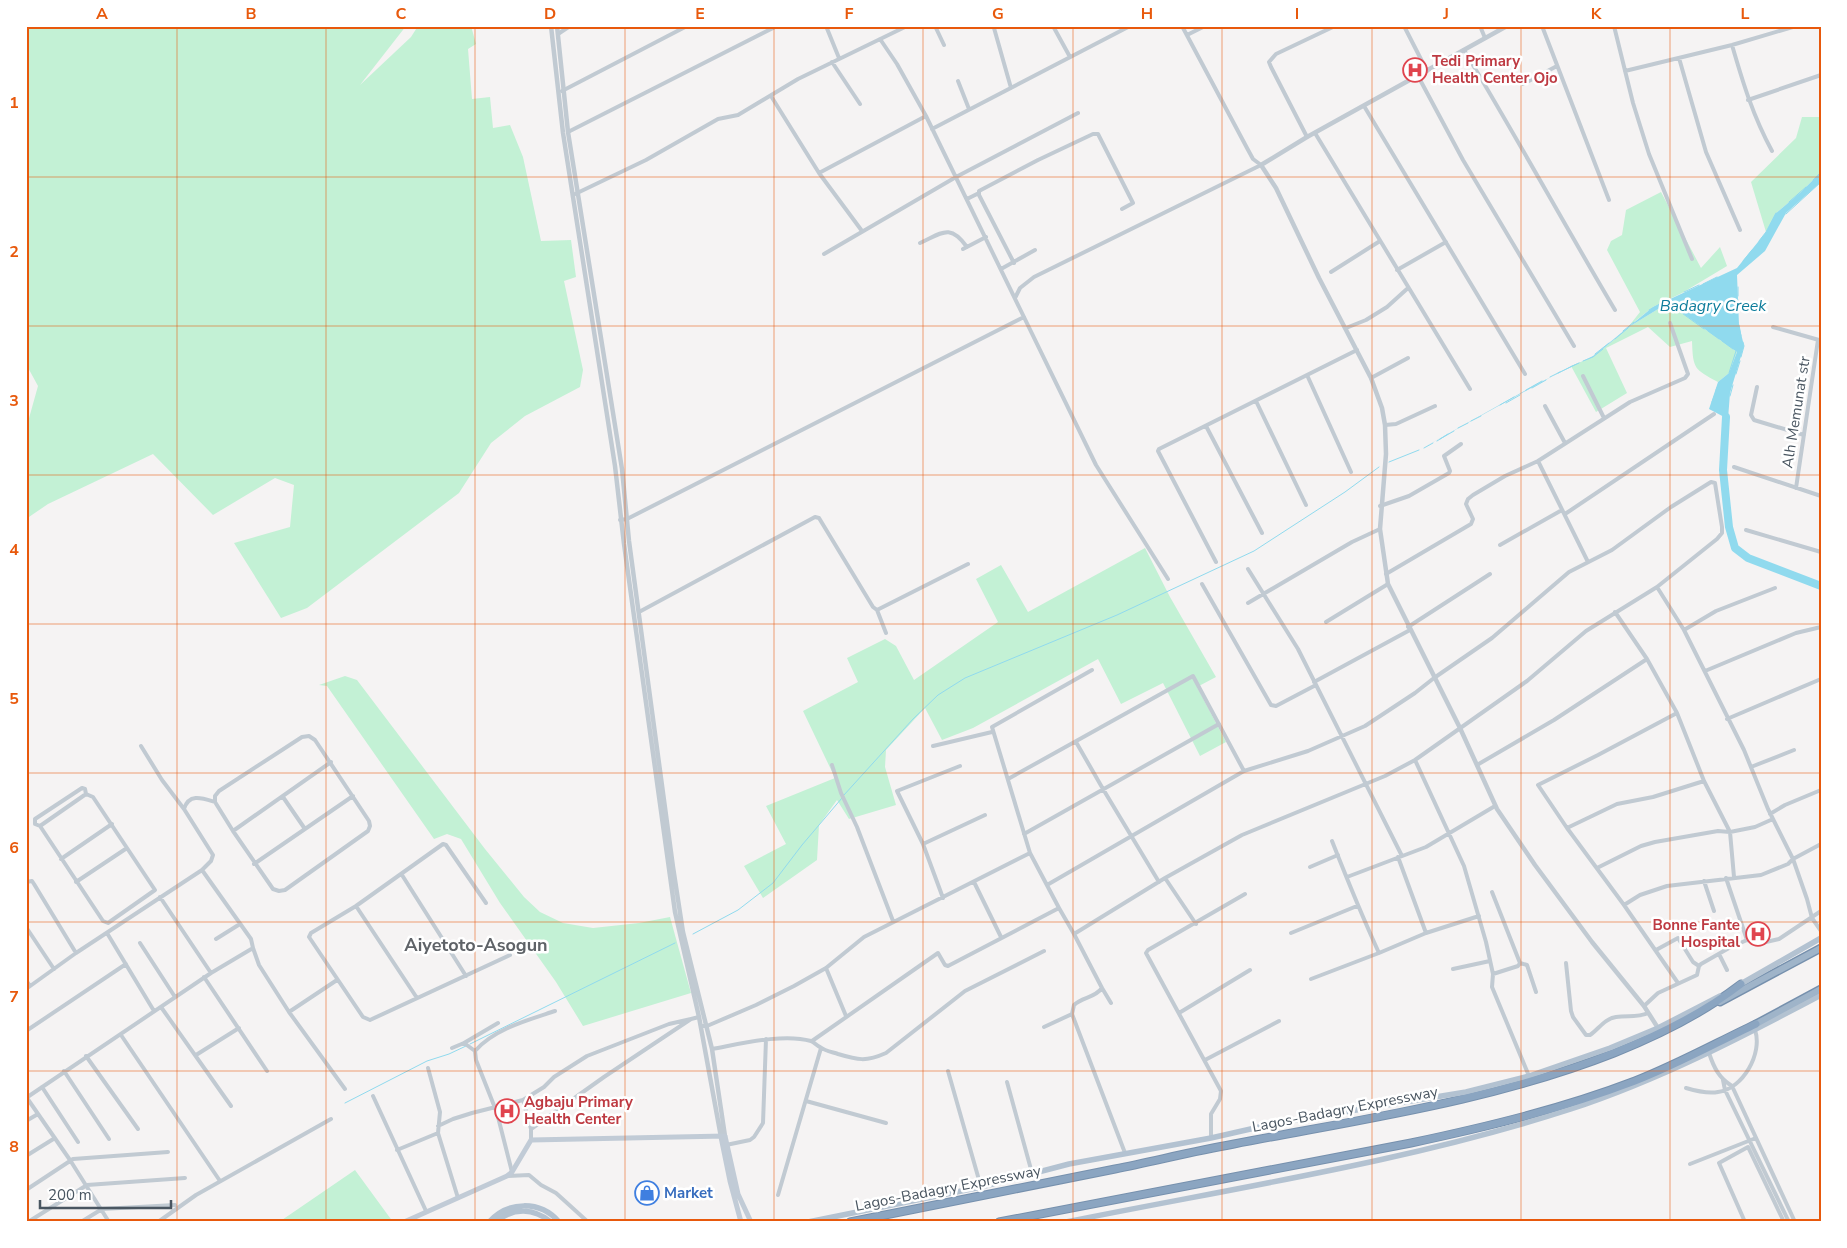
<svg xmlns="http://www.w3.org/2000/svg" width="1847" height="1248" font-family="'Nunito Sans',sans-serif">
  <style>
    .green { fill: #c3f1d5 }
    .water { fill: #90daee }
    .lines { fill: none; stroke-linecap: round; stroke-linejoin: round }
    .stream { stroke: #90daee; stroke-width: 1 }
    .river { stroke: #90daee; stroke-width: 8 }
    .trunk-casing { stroke: #7690ad; stroke-width: 9 }
    .motorway-casing { stroke: #7690ad; stroke-width: 9 }
    .minor { stroke: #c1cad2; stroke-width: 4 }
    .tertiary { stroke: #c1cad2; stroke-width: 4.5 }
    .secondary { stroke: #c1cbd6; stroke-width: 5 }
    .primary { stroke: #b3c2d1; stroke-width: 5.5 }
    .trunk { stroke: #9fb4c9; stroke-width: 6 }
    .motorway { stroke: #8ba5c1; stroke-width: 7 }
    .grid { fill: none; stroke: #e8590c; stroke-width: 1; stroke-opacity: 0.55 }
    .labels { text-anchor: middle; stroke-width: 5; stroke-linejoin: round; paint-order: stroke }
    .health-label { font-size: 15px; font-weight: bold; fill: #be3a42; stroke: #fff; text-anchor: start }
    .street-label { font-size: 15px; fill: #4a5661; stroke: #fff }
    .shop-label { font-size: 15px; font-weight: bold; fill: #366cbe; stroke: #fff; text-anchor: start }
    .water-label { font-size: 16px; font-style: italic; fill: #0c7c9b; stroke: #fff }
    .quarter-label { font-size: 18px; font-weight: bold; fill: #5f6368; stroke: #fff }
    .neatline { fill: none; stroke: #e8590c; stroke-width: 2 }
    .grid-label { font-size: 16px; text-anchor: middle; font-weight: bold; fill: #e8590c }
  </style>
  <rect width="100%" height="100%" fill="#f5f3f3"/>
  <path class="green" d="M26 26H406L360 85 411 37 418 26H471L476 44 468 49 472 99 490 97 493 128 510 125 523 157 541 241 571 240 576 277 564 281 583 370 580 387 525 416 491 443 459 493 307 608 281 618 234 543 290 527 294 485 275 478 213 515 153 454 48 504 26 519V429L38 386 26 364Z
    M1802 117H1821V172L1801 192 1775 214 1766 232 1751 182 1796 138Z
    M1661 192 1701 268 1720 247 1727 266 1682 293 1653 307 1629 326 1640 312 1607 250 1611 241 1622 235 1626 210Z
    M1668 303 1737 352 1729 373 1718 382C1694 369 1693 369 1692 341L1670 347 1648 327 1606 348 1627 393 1596 412 1571 366 1593 357 1632 325Z
    M1145 548 1170 597 1216 677 1197 687 1226 742 1200 756 1163 683 1121 704 1098 659 973 728 942 740 925 708 886 750 885 767 896 805 849 819 837 800 819 825 817 860 763 898 744 866 786 844 766 806 835 778 803 711 858 682 847 658 885 639 896 646 914 680 998 622 976 579 1001 565 1028 612Z
    M345 676 357 680 485 849 524 897 540 912 563 923 593 928 639 923 670 917 691 993 583 1026 556 982 500 903 461 839 447 834 434 839 327 686 319 685Z
    M355 1170 393 1222H279Z"/>
  <path class="water" d="M1821 172V182L1786 213 1765 251 1737 275 1739 325 1744 346 1730 393 1728 419 1709 409 1718 382 1729 373 1737 352 1668 303 1632 325 1593 357 1571 366 1419 450 1533 386 1593 356 1653 307 1737 268 1766 232 1775 214 1801 192Z"/>
  <g class="lines">
    <path class="stream" d="M1813 180 1821 172
      M1789 202 1806 187
      M1786 214 1821 182
      M1759 241 1766 232 1776 213
      M1743 261 1752 250
      M1703 284 1717 277
      M1738 287V296
      M1684 292 1699 285
      M1738 300V308
      M1665 305 1668 303 1704 329
      M1649 310 1667 300
      M1739 325 1741 336
      M1623 331 1634 322
      M1708 331 1719 339
      M1615 339 1628 328
      M1722 341 1733 349
      M1595 354 1609 343
      M1741 357 1744 346 1743 342
      M1583 361 1593 357 1603 349
      M1558 373 1579 363
      M1729 373 1736 351
      M1736 374 1740 361
      M1550 377 1560 372
      M1532 388 1546 380
      M1526 390 1542 381
      M1716 390 1720 381
      M1730 396 1733 385
      M1712 402 1715 394
      M1506 403 1520 395
      M1500 405 1514 397
      M1471 421 1481 416
      M1458 428 1468 423
      M1440 439 1454 431
      M1437 441 1448 434
      M1424 448 1433 443
      M1389 462 1419 450
      M844 795 913 719 938 695 965 678 1117 615 1254 551 1345 492 1379 467
      M693 934 738 910 773 883 802 845 842 798
      M470 1044 675 943
      M345 1103 427 1061 449 1054 466 1046"/>
    <path class="river" d="M1726 417 1723 470 1729 527 1735 548 1748 558 1821 586"/>
    <g class="trunk-casing">
      <path id="trunk" d="M1720 1002 1821 948
        M1756 1024 1821 989"/>
    </g>
    <g class="motorway-casing">
      <path id="motorway" d="M850 1222C938 1204 1027 1187 1115 1169 1155 1161 1194 1151 1234 1144 1362 1119 1492 1101 1614 1053 1659 1035 1702 1014 1741 984
        M999 1222 1411 1143C1486 1127 1562 1109 1635 1081 1676 1065 1716 1043 1756 1024"/>
    </g>
    <path class="minor" d="M826 26 839 58
      M935 26 944 45
      M1053 26 1070 57
      M1182 26 1247 148 1253 159 1261 165
      M1404 26 1427 71
      M1480 26 1485 38
      M1542 26 1609 200
      M1614 26 1633 103 1649 154 1692 259
      M994 28 1011 88
      M558 34 570 26
      M1187 35 1205 26
      M880 39 897 64 926 116 1096 465 1168 579
      M1732 45C1743 83 1753 116 1772 151
      M1464 50C1516 136 1564 224 1615 310
      M1679 58 1706 152 1740 230
      M832 62 860 104
      M1625 71 1732 45 1796 26
      M1418 76 1463 160 1574 346
      M958 81 969 109
      M1523 84 1557 66
      M562 91 687 26
      M771 96 819 173 862 231
      M1748 100 1821 75
      M1364 106 1525 374
      M932 129 1130 26
      M568 132 777 26
      M1315 133 1470 389
      M1307 137 1271 67 1269 62 1276 54 1335 26
      M819 173 926 116
      M573 195 646 160 718 119 738 115 798 79 907 26
      M967 199 979 193
      M920 243C942 233 950 223 967 247
      M963 249 986 237
      M824 254 956 177 1078 113
      M1014 263 979 195V191L1038 160 1093 134H1098L1133 203 1122 209
      M1001 269 1035 250
      M1397 270 1446 242
      M1331 272 1380 241
      M1015 298 1020 288 1034 277 1261 165
      M1773 327 1819 340
      M1346 328 1366 320 1387 307 1408 288
      M1307 375 1351 472
      M1583 376 1604 418
      M1371 378 1408 358
      M1757 387 1751 415 1754 420 1804 435
      M1256 401 1306 505
      M1545 406 1565 443
      M1385 425 1396 424 1435 406
      M1206 426 1262 533
      M1538 461 1588 562
      M1734 467 1821 496
      M1796 488 1818 340
      M1380 506 1409 496 1449 473 1450 471 1444 456 1461 444
      M1565 514 1714 414
      M620 520 627 519 1024 317
      M1746 530 1821 552
      M1500 545 1562 510
      M1216 562 1158 451 1159 449 1357 350
      M1248 569 1298 649 1402 856
      M1386 574 1471 524 1473 519 1466 504 1468 499 1473 495 1505 476 1538 461 1630 402 1685 378 1688 374 1670 323
      M1202 584 1271 705 1276 706 1316 685
      M1657 587 1684 630 1744 750 1768 809 1793 859 1807 899 1812 918 1821 931
      M1248 603 1352 542 1380 529
      M877 610 886 633
      M639 612 815 517 819 518 873 607 877 610 968 564
      M1615 612 1647 659 1677 713 1704 781 1730 832 1734 877
      M1326 622 1388 584
      M1408 627 1490 574
      M1684 630 1716 611 1775 588
      M1705 671 1796 633 1821 627
      M1314 682 1410 630
      M1677 713 1598 755 1538 785 1567 828 1624 905 1678 983
      M1727 719 1821 679
      M1076 742 1103 789 1159 882
      M141 746 162 780 184 809
      M933 746 992 732
      M1415 760 1464 866 1486 942 1493 974 1492 987 1529 1076
      M832 765 841 793 857 827 893 921
      M1477 765 1554 720 1647 659
      M1751 767 1794 750
      M1008 779 1193 676 1244 771
      M86 794 93 797 155 890 108 923 103 921 40 826Z
      M283 797 305 829
      M1770 814 1785 805 1821 790
      M40 826 35 824V819L82 788 85 789 86 794
      M1567 828 1617 804 1653 797 1704 781
      M233 831 331 762
      M1024 834 1219 724
      M1332 841C1347 879 1362 916 1379 953
      M923 844 985 815
      M1398 857 1426 933
      M61 859 112 824
      M254 864 353 796
      M1310 867 1338 855
      M1597 868 1641 846 1655 842 1718 831 1730 832 1755 827 1773 819
      M402 875 466 976
      M1347 877 1426 847 1495 806
      M1165 878 1196 924
      M1726 878 1747 940
      M1704 881 1714 911
      M26 882 32 881 34 884 76 953
      M76 882 127 848
      M974 882 1001 937
      M1047 885 1244 771 1308 751 1365 726 1415 693 1434 678 1492 638 1569 572 1612 550 1671 507 1711 482 1715 483 1722 527V533L1717 539 1657 587 1586 631 1527 681 1415 760 1385 776 1242 835 1165 878 1074 934 1059 908
      M1492 892 1520 963 1518 966 1493 974
      M160 897 211 973
      M943 898 923 844 897 791 960 766
      M486 903 446 845 443 844 356 906 311 933 309 937 363 1017 370 1020 510 955
      M1624 905 1640 895 1667 886 1761 875 1788 864 1793 859 1821 844
      M356 906 417 998
      M26 927 54 969
      M107 933 154 1011
      M1291 933 1357 906
      M1074 934 1102 988C1095 998 1082 997 1074 1005L1072 1014 1125 1153
      M216 939 240 924
      M140 943 175 997
      M253 948 259 965 289 1012 345 1089
      M1656 950 1678 938 1693 962 1699 966
      M1719 954 1727 970
      M1520 963 1527 965 1536 992
      M1566 963 1571 1011 1573 1017 1586 1035H1590C1599 1029 1604 1019 1616 1017 1628 1015 1637 1018 1648 1013
      M826 968 846 1016
      M1453 969 1490 961
      M204 977 267 1071
      M1311 979 1379 953 1426 933 1479 916
      M26 980 30 986
      M1102 988 1111 1003
      M26 989 76 953 202 870 211 861 213 855 184 809C189 793 202 798 215 802V796L219 791 302 737 309 736 315 740 369 821 370 826 368 831 285 890 279 891 273 889 233 831 215 802
      M1644 1006 1658 993 1697 975 1699 966 1701 964 1729 948 1747 940 1766 942 1779 939 1821 911
      M161 1007 231 1106
      M289 1012 337 980
      M1179 1013 1250 970
      M701 1026H707L756 1005 794 986 826 968 864 937 1030 853
      M1044 1027 1072 1014
      M26 1031 126 964
      M121 1035 220 1181
      M812 1041 938 953 945 965 948 966 1059 908 1030 853 992 727 1092 670
      M464 1043 498 1023
      M452 1048 464 1043 475 1051
      M712 1049C740 1044 783 1033 811 1041 814 1042 817 1046 820 1047 825 1051 832 1052 838 1054 858 1060 866 1062 886 1053L965 991 1044 951
      M1709 1053C1714 1068 1719 1078 1732 1086L1795 1222
      M196 1055 239 1028
      M86 1056 138 1129
      M1205 1060 1279 1021
      M428 1068 440 1112 438 1133 458 1198
      M64 1071 109 1139
      M948 1071 981 1187
      M1723 1080 1725 1090 1789 1222
      M1007 1082 1032 1173
      M42 1087 78 1142
      M1686 1088C1696 1091 1707 1094 1718 1092 1743 1089 1763 1053 1755 1030
      M373 1096 426 1211
      M26 1098 211 973 253 948 251 939 202 870
      M27 1098 70 1160 109 1222
      M523 1100 531 1129V1140
      M806 1101 886 1123
      M26 1121 38 1114
      M438 1126 453 1119 472 1113 523 1100 544 1087 554 1077 587 1056 669 1024 691 1019
      M531 1129 604 1077 691 1019 699 1017
      M1211 1138V1114L1220 1099 1221 1091 1146 953 1148 950 1245 894
      M726 1145 750 1140 754 1137 763 1123 766 1039
      M397 1150 438 1133
      M26 1156 55 1138
      M1690 1164 1756 1138
      M512 1172 497 1113 476 1060 475 1051C494 1029 528 1020 555 1011
      M507 1176 529 1175 541 1185 556 1193 588 1222
      M26 1190 73 1159 168 1152
      M778 1195 821 1048
      M28 1222 87 1185 185 1178
      M81 1222 102 1209 175 1205
      M158 1222 196 1195 331 1119
      M1745 1222 1719 1163 1748 1147 1784 1222"/>
    <path class="tertiary" d="M551 26 563 133 615 466 624 544 675 912 699 1017 721 1137
      M557 26 568 132 622 469 629 541 673 867 683 932 712 1049 725 1136
      M1507 26 1307 137 1261 165 1276 188 1319 278 1371 378 1382 408 1385 425 1386 454 1380 529 1388 584 1460 728 1497 809 1535 865 1592 942 1644 1006 1658 1028"/>
    <path class="secondary" d="M721 1137 730 1181 741 1222
      M404 1222 507 1176 512 1172 531 1140 725 1136 738 1194 751 1222"/>
    <path class="primary" d="M1739 985 1821 938
      M489 1222C508 1201 540 1200 559 1222
      M496 1222C513 1207 534 1208 551 1222
      M808 1222 981 1187 1069 1164 1211 1138 1277 1123 1466 1092 1529 1076 1610 1048 1658 1028 1720 996
      M1066 1222C1234 1188 1407 1162 1571 1109 1659 1080 1740 1038 1821 995"/>
    <use href="#trunk" class="trunk"/>
    <use href="#motorway" class="motorway"/>
  </g>
  <path class="grid" d="M177 26V1222M326 26V1222M475 26V1222M625 26V1222M774 26V1222M923 26V1222M1073 26V1222M1222 26V1222M1372 26V1222M1521 26V1222M1670 26V1222M26 177H1821M26 326H1821M26 475H1821M26 624H1821M26 773H1821M26 922H1821M26 1071H1821"/>
  <defs>
    <g id="hospital-ring" transform="scale(1.25)"><circle r="9.5" fill="#fff" stroke="#e0444e" stroke-width="1.5"/><path d="M-5-5h3v3.5h4V-5h3V5h-3V1.5h-4V5h-3Z" fill="#e0444e"/></g>
    <g id="shop-ring" transform="scale(1.25)"><circle r="9.5" fill="#fff" stroke="#3f7fe0" stroke-width="1.5"/><path d="M-5-2.5h2.3a2.7 3.5 0 0 1 5.4 0H5L5.5 6h-11ZM-1.5-2.5h3a1.5 2.3 0 0 0-3 0Z" fill="#3f7fe0"/></g>
  </defs>
  <g fill-rule="evenodd">
    <use href="#hospital-ring" x="1415" y="70"/>
    <use href="#hospital-ring" x="1758" y="934"/>
    <use href="#hospital-ring" x="507" y="1111"/>
    <use href="#shop-ring" x="647" y="1193"/>
  </g>
  <g class="labels">
    <g class="health-label">
      <text x="1432" y="66">Tedi Primary<tspan x="1432" dy="17">Health Center Ojo</tspan></text>
      <text x="1740" y="930" text-anchor="end">Bonne Fante<tspan x="1740" dy="17">Hospital</tspan></text>
      <text x="524" y="1107">Agbaju Primary<tspan x="524" dy="17">Health Center</tspan></text>
    </g>
    <g class="street-label">
      <text transform="translate(1796 412) rotate(-81)" y="5">Alh Memunat str</text>
      <text transform="translate(1345 1109) rotate(-11)" y="5">Lagos-Badagry Expressway</text>
      <text transform="translate(948 1188) rotate(-11)" y="5">Lagos-Badagry Expressway</text>
    </g>
    <g class="shop-label">
      <text x="664" y="1198">Market</text>
    </g>
    <g class="water-label">
      <text x="1713" y="311">Badagry Creek</text>
    </g>
    <g class="quarter-label">
      <text x="476" y="951">Aiyetoto-Asogun</text>
    </g>
  </g>
  <rect width="1847" height="1248" fill="none" stroke="#ffffff" stroke-width="55"/>
  <path d="M40 1200v8h131v-8" fill="none" stroke="#4a5661" stroke-width="2.5"/>
  <text x="48" y="1200" font-size="15" fill="#4a5661" stroke="#ffffff" stroke-width="4" paint-order="stroke">200 m</text>
  <rect x="28" y="28" width="1792" height="1192" class="neatline"/>
  <g class="grid-label">
    <text x="102" y="19">A</text>
    <text x="251" y="19">B</text>
    <text x="401" y="19">C</text>
    <text x="550" y="19">D</text>
    <text x="700" y="19">E</text>
    <text x="849" y="19">F</text>
    <text x="998" y="19">G</text>
    <text x="1147" y="19">H</text>
    <text x="1297" y="19">I</text>
    <text x="1446" y="19">J</text>
    <text x="1596" y="19">K</text>
    <text x="1745" y="19">L</text>
    <text x="14" y="108">1</text>
    <text x="14" y="257">2</text>
    <text x="14" y="406">3</text>
    <text x="14" y="555">4</text>
    <text x="14" y="704">5</text>
    <text x="14" y="853">6</text>
    <text x="14" y="1002">7</text>
    <text x="14" y="1152">8</text>
  </g>
</svg>
